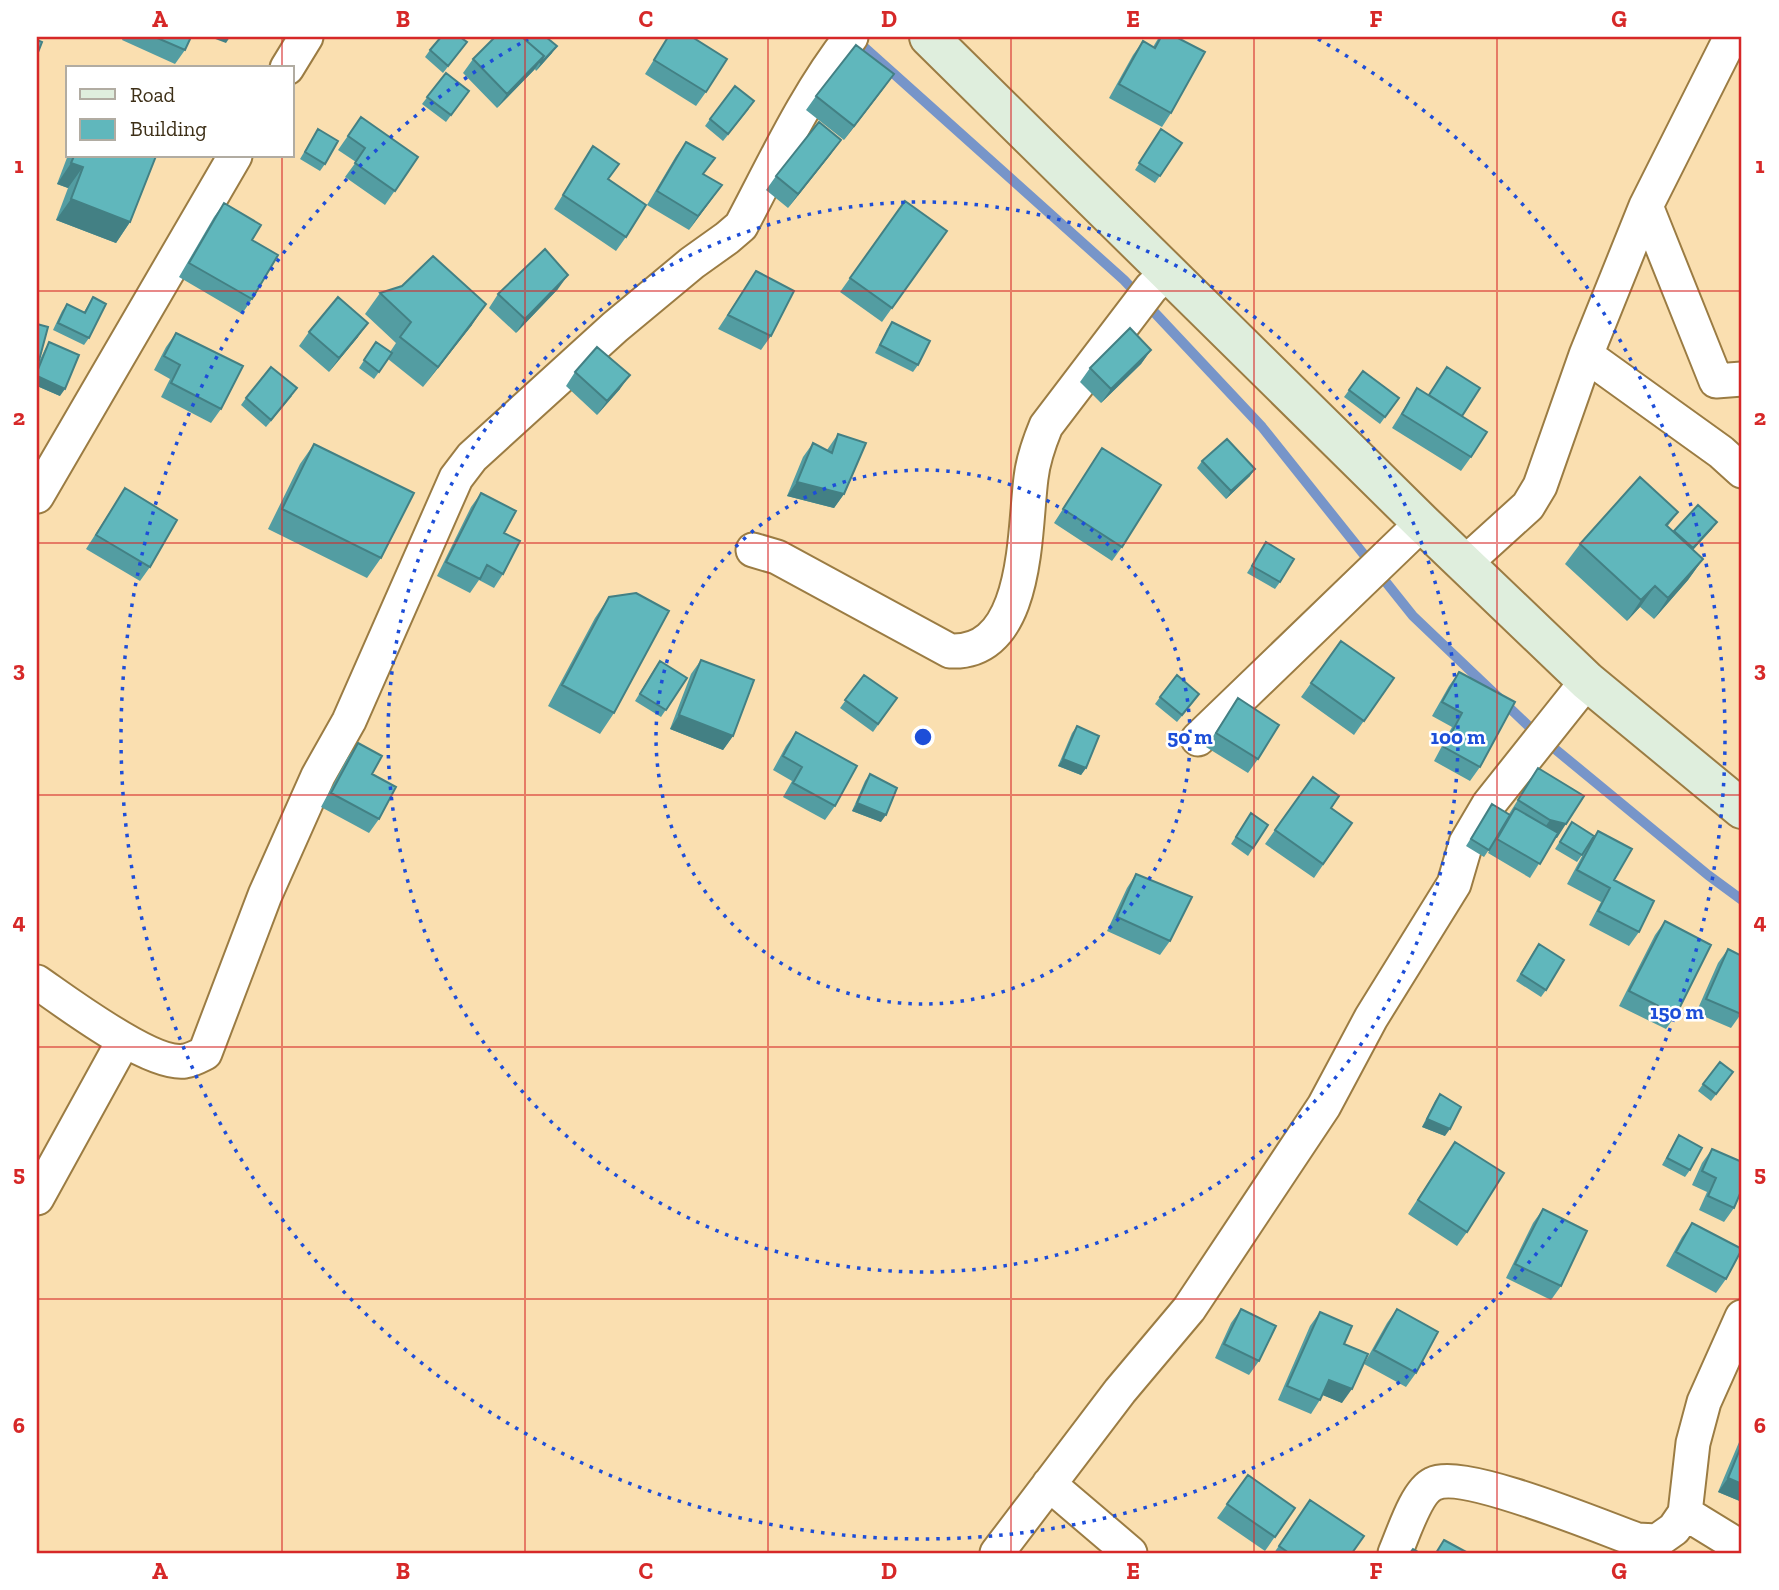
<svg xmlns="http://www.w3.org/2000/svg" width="1779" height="1590" font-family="'Zilla Slab',serif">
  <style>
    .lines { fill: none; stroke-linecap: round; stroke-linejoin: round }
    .stream { stroke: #7795c9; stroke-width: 10 }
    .street-casing { stroke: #9b7c43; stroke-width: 37 }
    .secondary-casing { stroke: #9b7c43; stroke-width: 42 }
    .street { stroke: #fff; stroke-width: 33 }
    .secondary { stroke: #dfeedd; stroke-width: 38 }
    .wall { fill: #539da2 }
    .shaded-wall { fill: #438084 }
    .building { fill: #60b7bc; stroke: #438084; stroke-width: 2 }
    .grid { fill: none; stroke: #d62828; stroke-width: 2; stroke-opacity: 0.55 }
    .ring { fill: none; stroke: #1d4ed8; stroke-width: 3.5; stroke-dasharray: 3.5 7 }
    .centre { fill: #1d4ed8; stroke: #fff; stroke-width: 3.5 }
    .ring-label { font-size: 21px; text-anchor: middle; font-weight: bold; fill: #1d4ed8; stroke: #fff; stroke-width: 5; stroke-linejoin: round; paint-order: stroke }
    .neatline { fill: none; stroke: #d62828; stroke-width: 2.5 }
    .grid-label { font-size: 23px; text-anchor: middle; font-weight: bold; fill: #d62828 }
  </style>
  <rect width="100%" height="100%" fill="#fadfb0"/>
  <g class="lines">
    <path class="stream" d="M855 39 1124 280 1262 427 1413 616 1538 735 1708 875 1742 900"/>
    <g class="street-casing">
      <path id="street" d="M287 68 306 37
        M1646 206 1716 381 1742 379
        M1586 355 1721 452 1742 471
        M37 496 235 156
        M753 550 777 557 950 651C1029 655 1024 531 1031 478 1033 460 1039 443 1046 426L1151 288 1168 272
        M1464 564 1528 506 1540 486 1586 355 1646 206 1731 37
        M1198 739 1422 523
        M37 982C66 1002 152 1067 185 1061 192 1060 199 1056 205 1053L265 895 318 776 349 721 456 478 472 457 615 327 692 263 727 238 741 226C775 162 806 94 851 37
        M37 1198 124 1040
        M1049 1484 1130 1553
        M1685 1513 1742 1548
        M997 1553 1120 1391 1189 1309 1324 1106 1371 1018 1454 884 1466 843 1489 804 1587 681
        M1395 1553C1403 1535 1416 1492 1433 1484 1463 1469 1601 1527 1637 1540L1657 1541 1674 1529 1685 1513 1693 1443 1704 1402 1742 1317"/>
    </g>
    <g class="secondary-casing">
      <path id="secondary" d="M929 37 1422 523 1587 681 1742 809"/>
    </g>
    <use href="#street" class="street"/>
    <use href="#secondary" class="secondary"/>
  </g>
  <path class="wall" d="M123 37H191L185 50 175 64 122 40Z
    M668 37H692L706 92 696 106 645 74Z
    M1159 37H1176L1171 113 1162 127 1109 98 1133 55 1143 41 1153 47Z
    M467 42 443 73 425 57 430 50Z
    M552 53 536 71 535 69 497 108 463 73 473 59Z
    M446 73 469 91 446 122 422 104Z
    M884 88 844 140 806 110 816 96Z
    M749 109 723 141 705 126 710 119Z
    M361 117 418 157 385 205 345 177 356 162 338 150Z
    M318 129 325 164 320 171 300 159Z
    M1161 129 1182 143 1155 183 1135 170Z
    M686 142 703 175 722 185 689 230 647 205 676 156Z
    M593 146 608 179 626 237 616 251 554 209Z
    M831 154 788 208 766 190 776 176Z
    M68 155 156 156 130 222 116 243 56 220 68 188 57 184Z
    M905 201 947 231 882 322 840 292Z
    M224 203 252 240V299L242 314 179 277 214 217Z
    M756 271 771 336 761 350 718 329Z
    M558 289 516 333 489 308 498 294Z
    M380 293 472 325 423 387 388 359 374 379 359 368 376 342 390 352 396 343 365 314Z
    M93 297 89 338 84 345 53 330 62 311 67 304 84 312Z
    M892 322 918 365 913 372 875 353 887 329Z
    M37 324 38 364 45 349 49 342 60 396 37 386Z
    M309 332 358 337 329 372 299 346Z
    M176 333 221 409 211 423 161 397 170 379 154 370 166 347Z
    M1151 350 1141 364 1101 403 1080 382 1090 368Z
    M1363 371 1399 398 1380 424 1344 397Z
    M575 372 620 389 597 415 566 386Z
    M1417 388 1462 416 1471 457 1461 471 1392 428Z
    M292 396 266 427 241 405 246 398Z
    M838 434 844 494 834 508 787 496 803 457 813 443 827 450Z
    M314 444 381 558 367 578 268 529 300 464Z
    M1102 448 1122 547 1112 561 1054 523Z
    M1202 461 1250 476 1226 499 1197 468Z
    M125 488 150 567 140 581 86 549Z
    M481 493 503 574 494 588 479 580 470 593 437 576 471 507Z
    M1698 505 1712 529 1693 550 1703 559 1688 580 1654 619 1640 607 1627 621 1565 564 1580 544 1678 512 1667 527 1673 532Z
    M1266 542 1280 582 1275 589 1247 573Z
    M609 597 614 713 600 734 548 706 595 618Z
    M1341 641 1394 678 1354 735 1301 697Z
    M701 660 733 736 723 750 670 729 691 674Z
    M655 668 687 678 661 717 635 701Z
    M1459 672 1480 767 1470 781 1434 761 1452 727 1432 716 1449 686Z
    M864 675 897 698 873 732 840 708Z
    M1160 697 1194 701 1177 722 1155 704Z
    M1238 698 1258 759 1248 773 1206 747Z
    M1077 726 1086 768 1081 775 1058 766 1072 733Z
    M796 732 835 806 825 820 783 797 792 781 773 770 786 746Z
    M358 743 372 774 379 819 369 833 321 807 348 757Z
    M1538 768 1557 838H1555L1530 878 1488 853 1494 842 1484 857 1466 846 1492 804 1509 814Z
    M870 774 881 822 852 811 865 781Z
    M1313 777 1331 808 1352 823 1314 878 1265 844Z
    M1251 813 1268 825 1248 856 1231 844Z
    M1572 822 1582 855 1577 862 1555 849Z
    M1598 831 1614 880 1639 932 1629 946 1589 925 1601 902 1567 884 1588 845Z
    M1136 874 1170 941 1160 955 1107 931 1127 888Z
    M1665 921 1676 1015 1666 1029 1619 1006 1655 935Z
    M1728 949 1741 1014 1731 1028 1696 1013 1718 963Z
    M1534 951 1546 990 1541 997 1516 981Z
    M1728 1079 1711 1101 1698 1091 1703 1084Z
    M1440 1094 1445 1136 1422 1127 1435 1101Z
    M1679 1135 1690 1170 1685 1177 1662 1165Z
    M1455 1142 1467 1232 1457 1246 1408 1214Z
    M1712 1149 1734 1208 1724 1222 1699 1210 1707 1192 1692 1185 1702 1163Z
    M1543 1209 1561 1286 1551 1300 1506 1278 1533 1223Z
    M1692 1223 1726 1279 1716 1293 1666 1266 1682 1237Z
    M1241 1309 1259 1361 1249 1375 1215 1358 1231 1323Z
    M1397 1309 1416 1373 1406 1387 1364 1364 1387 1323Z
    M1320 1312 1344 1344 1342 1403 1323 1395 1311 1414 1278 1400 1310 1326Z
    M1742 1435V1502L1718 1492Z
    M1248 1475 1295 1508 1265 1551 1217 1518Z
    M1310 1500 1352 1553H1274Z"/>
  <path class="shaded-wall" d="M210 37H230L226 43Z
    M557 46 552 53 536 71 541 63Z
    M544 56 534 70 497 108 507 94Z
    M894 74 884 88 844 140 854 126Z
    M841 140 831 154 788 208 798 194Z
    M71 163 83 167 68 188 57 184Z
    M722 185 712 199 689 230 698 216Z
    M71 199 130 222 116 243 56 220Z
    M568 275 558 289 516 333 525 319Z
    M486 304 472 325 423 387 438 367Z
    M368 323 358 337 329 372 339 358Z
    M1151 350 1141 364 1101 403 1111 389Z
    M630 375 620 389 597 415 607 401Z
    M37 376 65 389 60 396 37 386Z
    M1255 469 1250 476 1226 499 1231 491Z
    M797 482 844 494 834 508 787 496Z
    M1717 522 1712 529 1688 555 1693 548Z
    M1703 559 1688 580 1654 619 1668 598Z
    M1655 586 1640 607 1627 621 1641 600Z
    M679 715 733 736 723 750 670 729Z
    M1063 759 1086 768 1081 775 1058 766Z
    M857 803 886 815 881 822 852 811Z
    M1550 820 1566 824 1557 838 1540 834Z
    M1427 1119 1450 1129 1445 1136 1422 1127Z
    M1329 1380 1352 1389 1342 1403 1320 1394Z
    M1728 1478 1742 1484V1502L1718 1492Z"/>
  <path class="building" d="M155 37H191L185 50Z
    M441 37H460L467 42 448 66 430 50Z
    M495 37H522L544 56 507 94 473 59Z
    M522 37H546L557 46 541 63 540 62 544 56Z
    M668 37H692L727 59 706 92 654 60Z
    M1161 37H1176L1205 52 1171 113 1119 84 1143 41 1155 48Z
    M37 40 42 42 37 55Z
    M856 45 894 74 854 126 816 96Z
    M446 73 469 91 451 115 427 97Z
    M735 86 754 101 728 134 710 119Z
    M361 117 418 157 395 191 355 163 365 148 348 136Z
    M819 122 841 140 798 194 776 176Z
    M318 129 338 141 325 164 305 152Z
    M1161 129 1182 143 1160 176 1139 163Z
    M686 142 715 158 703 174 722 185 698 216 657 191Z
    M593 146 619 164 608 179 646 205 626 237 563 195Z
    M74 156H156L130 222 71 199 83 167 71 163Z
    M905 201 947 231 892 308 850 278Z
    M224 203 261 225 252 240 278 255 252 299 189 263Z
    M545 249 568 275 525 319 498 294Z
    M433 256 486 304 438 367 400 337 411 322 380 293 402 286Z
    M756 271 794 291 771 336 728 315Z
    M93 297 106 304 89 338 58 323 67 304 85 313Z
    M338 297 368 323 339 358 309 332Z
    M892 322 930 341 918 365 880 345Z
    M37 324 48 327 37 368Z
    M1130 328 1151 350 1111 389 1090 368Z
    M176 333 243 366 221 409 171 383 180 365 164 356Z
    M49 342 79 355 65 389 37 376V372Z
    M376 342 392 353 379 372 364 360Z
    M597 347 630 375 607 401 575 372Z
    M271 367 297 388 271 420 246 398Z
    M1447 367 1480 388 1462 416 1429 395Z
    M1363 371 1399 398 1385 417 1349 390Z
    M1417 388 1487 432 1471 457 1402 414Z
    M838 434 866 443 844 494 797 482 813 443 832 453Z
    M1227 439 1255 469 1231 491 1202 461Z
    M314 444 414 493 381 558 282 509Z
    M1102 448 1161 485 1122 547 1063 509Z
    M1640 477 1678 512 1666 525 1703 559 1668 598 1655 586 1641 600 1580 544Z
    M125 488 177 520 150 567 96 535Z
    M481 493 516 511 504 533 520 541 503 574 487 565 480 579 446 562Z
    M1698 505 1717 522 1693 548 1674 531Z
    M1266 542 1294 559 1280 582 1252 566Z
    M636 593 669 611 614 713 562 685 609 597Z
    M1341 641 1394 678 1364 721 1311 683Z
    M701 660 754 680 733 736 679 715Z
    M660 661 687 678 666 710 640 694Z
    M1459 672 1515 702 1480 767 1444 747 1462 713 1442 702Z
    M864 675 897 698 878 724 845 700Z
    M1177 675 1199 694 1182 715 1160 697Z
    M1238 698 1279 725 1258 759 1216 733Z
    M1077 726 1099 736 1086 768 1063 759Z
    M796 732 857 766 835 806 793 783 802 767 783 756Z
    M358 743 382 756 372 774 396 787 379 819 331 793Z
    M1538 768 1584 796 1566 824 1550 820 1518 800Z
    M870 774 897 788 886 815 857 803Z
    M1313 777 1339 796 1331 808 1352 823 1323 864 1275 830Z
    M1492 804 1510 815 1489 850 1471 839Z
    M1515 808 1558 833 1540 864 1497 839Z
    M1251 813 1268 825 1253 848 1236 837Z
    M1572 822 1594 836 1582 855 1560 842Z
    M1598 831 1632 849 1614 880 1654 901 1639 932 1598 911 1610 888 1577 870Z
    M1136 874 1192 897 1170 941 1117 917Z
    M1665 921 1711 945 1676 1015 1629 991Z
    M1539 944 1564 960 1546 990 1521 974Z
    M1728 949 1742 956V1012L1741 1014 1706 999Z
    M1720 1062 1733 1072 1716 1094 1703 1084Z
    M1440 1094 1461 1107 1450 1129 1427 1119Z
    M1679 1135 1702 1148 1690 1170 1667 1158Z
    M1455 1142 1504 1173 1467 1232 1418 1200Z
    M1712 1149 1742 1162V1189L1734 1208 1708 1196 1716 1178 1702 1171Z
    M1543 1209 1587 1231 1561 1286 1515 1264Z
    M1692 1223 1742 1249 1726 1279 1676 1252Z
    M1241 1309 1276 1326 1259 1361 1224 1344Z
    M1397 1309 1438 1332 1416 1373 1374 1350Z
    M1320 1312 1352 1326 1344 1344 1368 1354 1352 1389 1329 1380 1320 1400 1287 1386Z
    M1742 1444V1484L1728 1478Z
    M1248 1475 1295 1508 1275 1537 1227 1504Z
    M1310 1500 1364 1536 1352 1553H1289L1279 1546Z
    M1444 1540 1468 1553H1436Z
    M1413 1549 1420 1553H1410Z"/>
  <path class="grid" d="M282 37V68M525 37V1553M768 37V1553M1011 37V1553M1254 37V1553M1497 37V1553M282 156V1553M37 291H1742M37 543H1742M37 795H1742M37 1047H1742M37 1299H1742"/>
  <g class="ring">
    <circle cx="923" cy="737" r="267"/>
    <circle cx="923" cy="737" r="535"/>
    <path d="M1318 39A802 802 0 1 1 528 39"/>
  </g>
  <circle cx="923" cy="737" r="10" class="centre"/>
  <g class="ring-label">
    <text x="1190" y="744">50 m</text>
    <text x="1458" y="744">100 m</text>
    <text x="1677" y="1019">150 m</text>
  </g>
  <rect width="1779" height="1590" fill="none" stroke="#ffffff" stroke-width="77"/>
  <rect x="66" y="66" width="228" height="91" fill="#ffffff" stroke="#b1aca2" stroke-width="2"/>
  <rect x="80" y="89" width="35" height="10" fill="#dfeedd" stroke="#b1aca2" stroke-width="2"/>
  <text x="130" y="102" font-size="21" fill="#3d2f17">Road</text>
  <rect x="80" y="119" width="35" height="21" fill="#60b7bc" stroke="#b1aca2" stroke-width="2"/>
  <text x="130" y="136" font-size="21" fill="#3d2f17">Building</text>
  <rect x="38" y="38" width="1702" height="1514" class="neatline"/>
  <g class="grid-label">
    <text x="160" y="27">A</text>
    <text x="403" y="27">B</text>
    <text x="646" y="27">C</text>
    <text x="889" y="27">D</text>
    <text x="1133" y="27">E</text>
    <text x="1376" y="27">F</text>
    <text x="1619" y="27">G</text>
    <text x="19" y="173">1</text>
    <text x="1760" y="173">1</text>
    <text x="19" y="425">2</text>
    <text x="1760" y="425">2</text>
    <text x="19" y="677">3</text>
    <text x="1760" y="677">3</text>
    <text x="19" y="929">4</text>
    <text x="1760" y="929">4</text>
    <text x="19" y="1181">5</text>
    <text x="1760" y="1181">5</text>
    <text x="19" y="1433">6</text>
    <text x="1760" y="1433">6</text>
    <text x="160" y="1579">A</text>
    <text x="403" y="1579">B</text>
    <text x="646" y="1579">C</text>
    <text x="889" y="1579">D</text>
    <text x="1133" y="1579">E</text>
    <text x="1376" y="1579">F</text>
    <text x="1619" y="1579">G</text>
  </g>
</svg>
